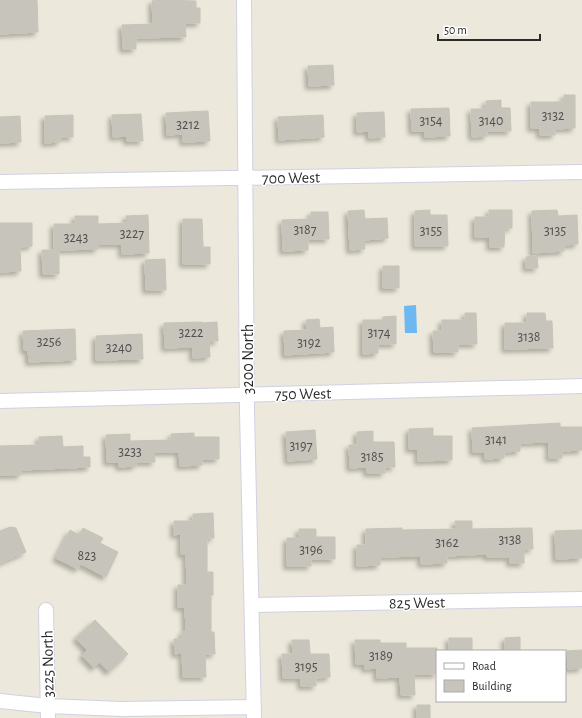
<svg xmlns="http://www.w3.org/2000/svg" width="582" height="718" font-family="'Alegreya Sans',sans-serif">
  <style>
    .water { fill: #6db8f0 }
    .building { fill: #c7c4bb; stroke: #c7c4b5; filter: url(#shadow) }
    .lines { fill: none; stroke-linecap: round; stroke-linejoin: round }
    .minor-casing { stroke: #d1d1e3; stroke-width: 16 }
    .minor { stroke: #fff; stroke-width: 14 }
    .labels { text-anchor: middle; stroke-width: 3; stroke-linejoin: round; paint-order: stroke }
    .number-label { font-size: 14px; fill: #51504e }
    .street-label { font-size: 16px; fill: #2a2a2a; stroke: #fff }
  </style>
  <defs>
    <filter id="shadow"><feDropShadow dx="-3.5" dy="3.5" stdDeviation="2" flood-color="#0004"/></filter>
  </defs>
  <rect width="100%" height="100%" fill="#ece8db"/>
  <path class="water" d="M416 305 417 333H405L404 306Z"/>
  <path class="building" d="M0 0H37L38 32 0 34Z
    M158 0 196 1V8H200V23H185L186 37 136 38V49H123L122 25 153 24 152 1Z
    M333 65 334 85 309 86 308 66Z
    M564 95H575V128L555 129V135H540V128H531V102H564Z
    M501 100V108H510L511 131H487V136L472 137 471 109H486V101Z
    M449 108 450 136 425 137V131H412L411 109Z
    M208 111 210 141 183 142V134L167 135 166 113Z
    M384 112 385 137 369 138V131L357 132V113Z
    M141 114 143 141H127V136L113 137 112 115Z
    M73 115V137H60V142L45 143V116Z
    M323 115 324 137 279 140 278 117Z
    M20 116 21 142 0 143V117Z
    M364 210 365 219 387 218 388 238 364 240 365 249 350 250 348 211Z
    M430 210V215H447L448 246H415V211Z
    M489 210H512V228H505L504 247H490V237H475V217H489Z
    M557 210 558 216 577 215 578 244 564 245V251L533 253 532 211Z
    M311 212H328L329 239H308V250L283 251 282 220 311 219Z
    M148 215 149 253 122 254V244H98V249L59 250V274H43L42 250H54V224H75V216H98V224L127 223 126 216Z
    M183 219H202L203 247H210V264H183Z
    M0 223H32V246L20 247 21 271 0 272Z
    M537 256 538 268H526V257Z
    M165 259 166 290H146L145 260Z
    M383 266H399V288H383Z
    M465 313H476L477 344H458V352H434L433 331H442V320H465Z
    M527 313H545L546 321H552L553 348 505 349V323H527Z
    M396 316V344H378V353L363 354V320H383V317Z
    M319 319 320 328 333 327 334 352 285 355 284 331 307 330 306 320Z
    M202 322V323L217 322 218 341H209L210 357 193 358V347L165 348 164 323Z
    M75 329 76 360 29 362 28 350H24L23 331Z
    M142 334 143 359 96 360V336Z
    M560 423V427H582V450L562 451V458H549V442L520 443V451L504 452V458L485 459V452H473L472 428Z
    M433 428V436H452V460L418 461V449H409V429Z
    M315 430 317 459 288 461 286 432Z
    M373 431V442H394L395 467H385V473H367V467L350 468 349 445H357V432Z
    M194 433V437H219V459H202V465L180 466 179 452H154L155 462H136V466L119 467V462H107L106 435 130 434V441L171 440V434Z
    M62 436 63 447 83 446V457H90V467L21 470V475H0V446L39 445V437Z
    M213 513 214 538H207V572H213V595H211V632H214L215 654H205L206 677H183L182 653 175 654 174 639H182V632H186L185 607H178V585H187L186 554H181V534L174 535V521H193V514Z
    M455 521H472V529L532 528 533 549H524V563H510V557H487V554L447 556V563L421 564V556L380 557V565L357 566V545H366V529L402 528V530L456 529Z
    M10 527 16 528 26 552 0 563V531Z
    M83 528 103 538 100 543 118 552 106 577 81 564 78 569 56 558 70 530 79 535Z
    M299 529H316V537H335V559H311V566H287V538H299Z
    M582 530V558L556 559 555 531Z
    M95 620 128 654 109 672 100 662 94 668 82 655 87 650 76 638Z
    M520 637V651H505V638Z
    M449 638H472V651H449Z
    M292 640H309L310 654H329L330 677 316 678V686H301V678H283L282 654H293Z
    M355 640H380V643H406V648H437V674H414L415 695H401L400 677 377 678V668L365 669V664H356Z
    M582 650V668L568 669 567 651Z
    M417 705H430V718H417Z"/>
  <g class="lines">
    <g class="minor-casing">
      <path id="minor" d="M244 0 247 411 254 718
        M0 182 582 172
        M0 401 582 386
        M252 605 582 599
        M46 610 48 718
        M0 701 48 706 121 709 254 707"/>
    </g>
    <use href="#minor" class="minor"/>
  </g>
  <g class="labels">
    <g class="number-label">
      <text x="553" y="120">3132</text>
      <text x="431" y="125">3154</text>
      <text x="491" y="125">3140</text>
      <text x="188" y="129">3212</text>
      <text x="305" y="234">3187</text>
      <text x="431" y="235">3155</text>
      <text x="555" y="235">3135</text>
      <text x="132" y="238">3227</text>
      <text x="76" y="242">3243</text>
      <text x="191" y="337">3222</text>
      <text x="379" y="337">3174</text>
      <text x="529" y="341">3138</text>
      <text x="49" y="346">3256</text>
      <text x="309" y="347">3192</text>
      <text x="119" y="352">3240</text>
      <text x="496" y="444">3141</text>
      <text x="301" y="450">3197</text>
      <text x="130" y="456">3233</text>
      <text x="372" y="461">3185</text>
      <text x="510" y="544">3138</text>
      <text x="447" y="547">3162</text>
      <text x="311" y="554">3196</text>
      <text x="87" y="560">823</text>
      <text x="381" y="660">3189</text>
      <text x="306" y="671">3195</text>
    </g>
    <g class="street-label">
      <text transform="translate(291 177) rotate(-1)" y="6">700 West</text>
      <text transform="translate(247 359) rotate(-90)" y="6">3200 North</text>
      <text transform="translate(303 393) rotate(-1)" y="6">750 West</text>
      <text transform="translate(417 602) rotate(-1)" y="6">825 West</text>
      <text transform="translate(47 664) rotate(-91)" y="6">3225 North</text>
    </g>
  </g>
  <rect x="436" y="650" width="130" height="52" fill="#ffffff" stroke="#aaaaaa"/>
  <rect x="444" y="663" width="20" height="6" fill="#ffffff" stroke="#aaaaaa"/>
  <text x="472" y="670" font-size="12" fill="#2a2a2a">Road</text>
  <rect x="444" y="680" width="20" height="12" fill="#c7c4bb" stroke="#aaaaaa"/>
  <text x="472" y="690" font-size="12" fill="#2a2a2a">Building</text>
  <path d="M438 34v6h102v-6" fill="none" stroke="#2a2a2a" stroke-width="2"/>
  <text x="444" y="34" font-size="12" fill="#2a2a2a" stroke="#ffffff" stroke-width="3" paint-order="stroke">50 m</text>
</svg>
